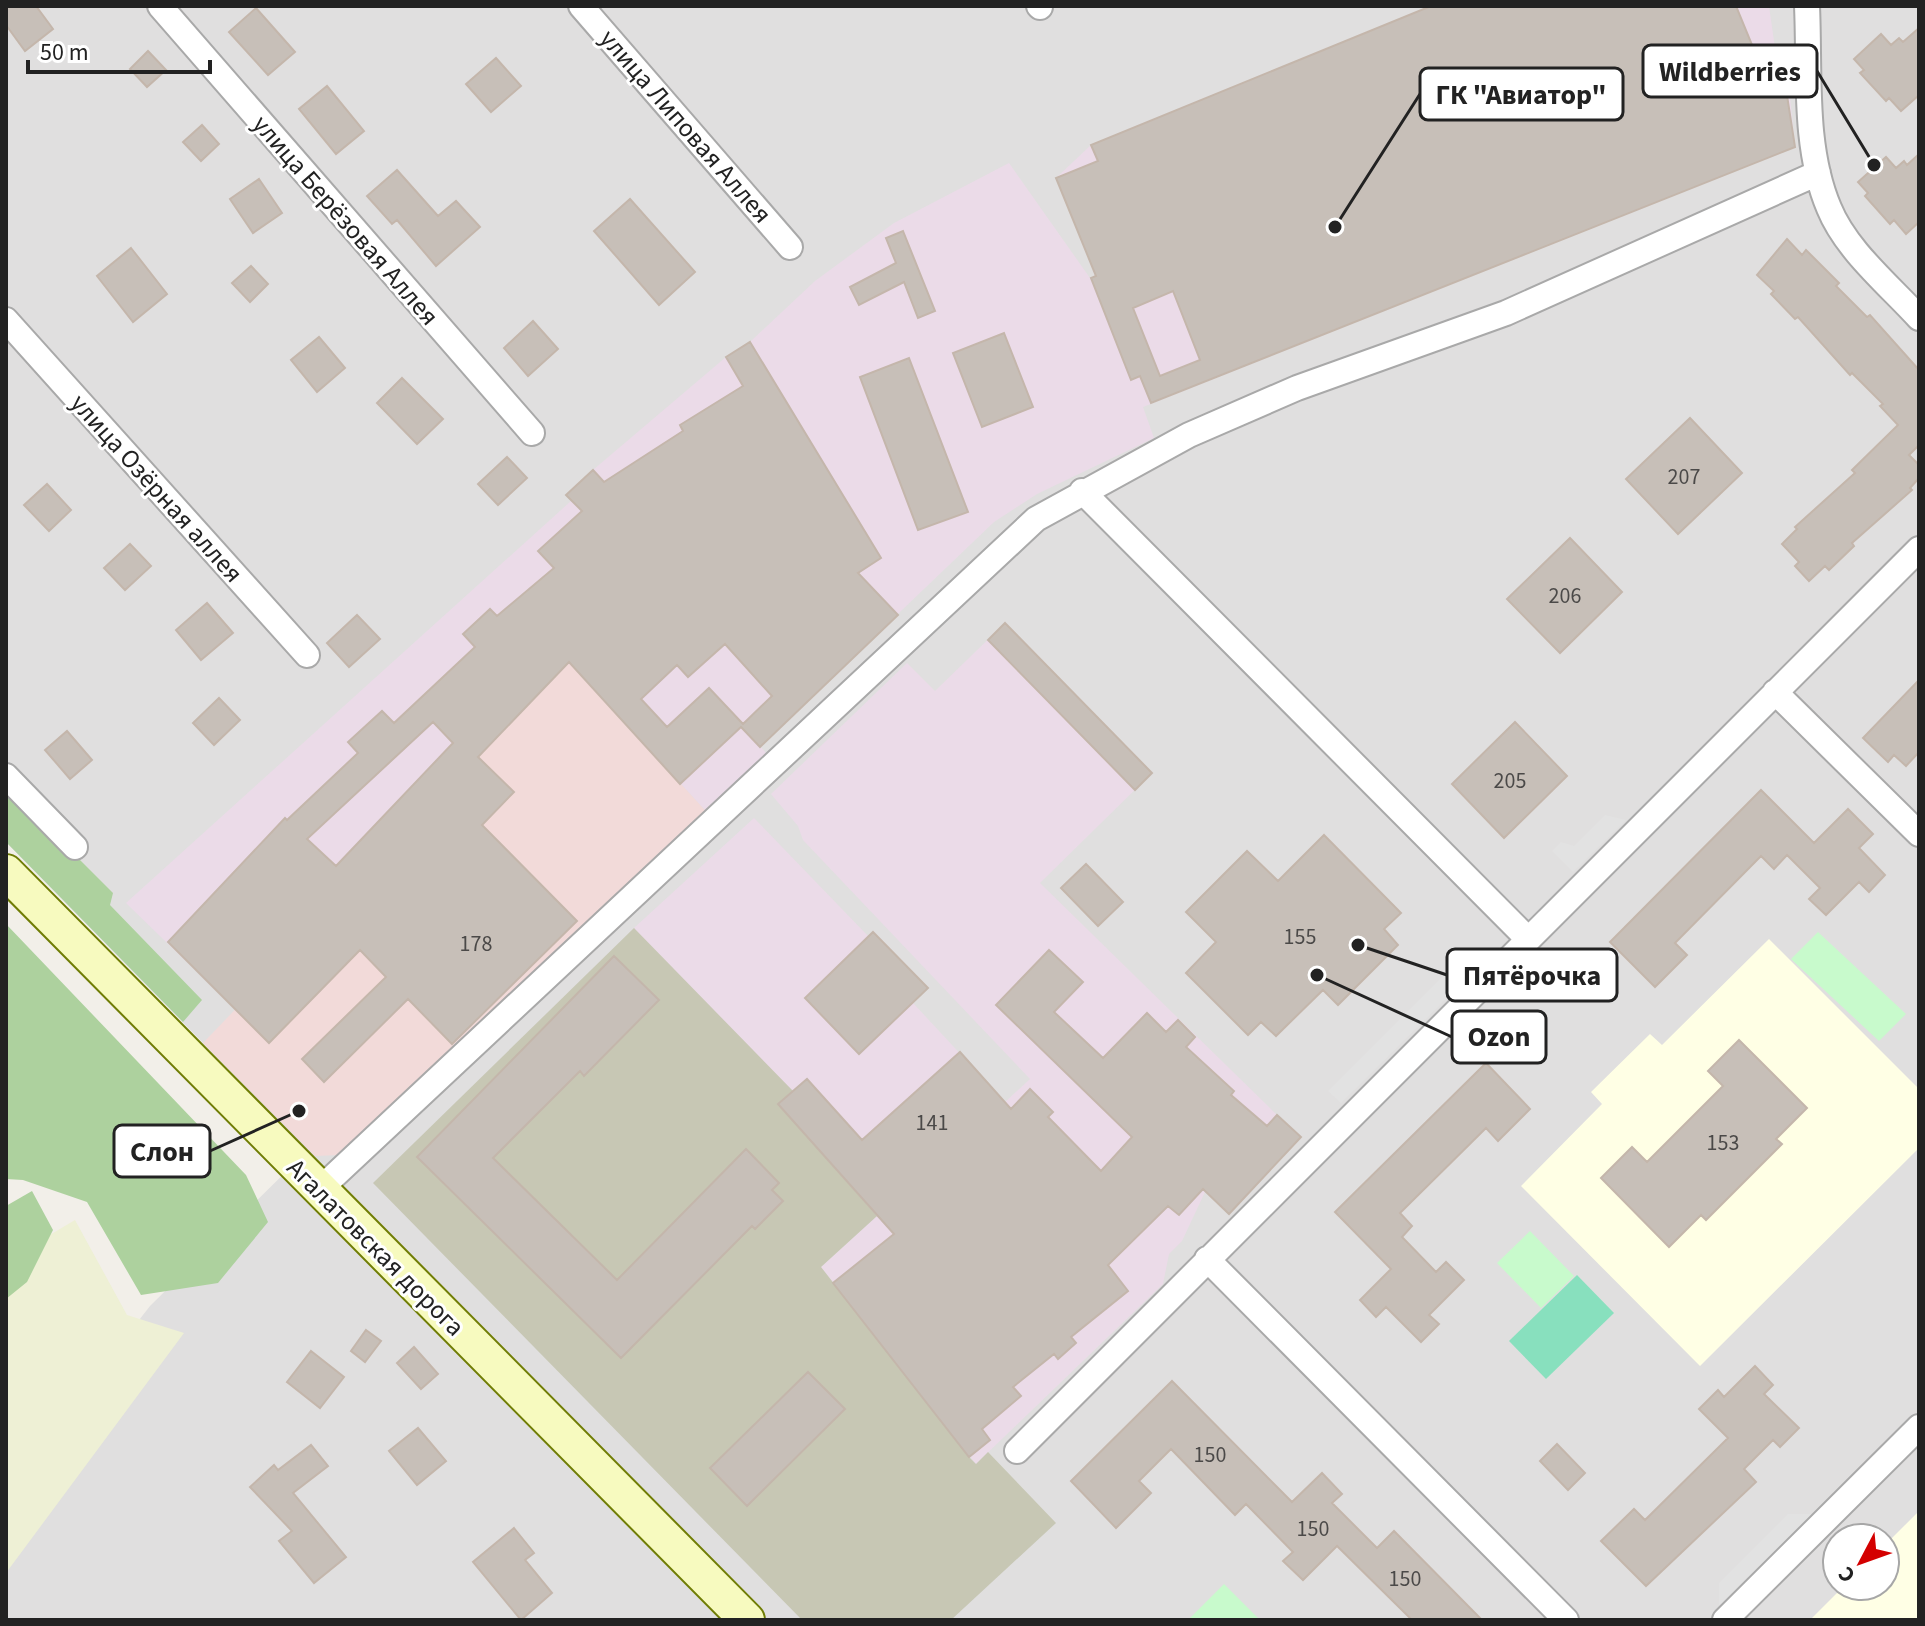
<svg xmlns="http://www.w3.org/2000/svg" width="1925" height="1626" font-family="'Source Sans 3',sans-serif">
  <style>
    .residential { fill: #e0dfdf; fill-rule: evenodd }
    .commercial { fill: #f2dad9 }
    .industrial { fill: #ebdbe8 }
    .education { fill: #ffffe5 }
    .construction { fill: #c7c7b4 }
    .farmland { fill: #eef0d5 }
    .forest { fill: #add19e }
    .park { fill: #c8facc }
    .pitch { fill: #88e0be }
    .parking { fill: #e2e2e2 }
    .building { fill: #c7bfb8; stroke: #c4b6ab; stroke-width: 2; fill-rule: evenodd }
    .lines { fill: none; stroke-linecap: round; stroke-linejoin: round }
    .minor-casing { stroke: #a9a9a9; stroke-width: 28 }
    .secondary-casing { stroke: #707d05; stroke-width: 38 }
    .minor { stroke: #fff; stroke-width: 24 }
    .secondary { stroke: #f7fabf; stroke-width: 34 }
    .labels { text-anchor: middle; stroke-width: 6; stroke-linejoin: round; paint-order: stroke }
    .number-label { font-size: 22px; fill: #4b4948 }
    .street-label { font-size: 26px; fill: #222; stroke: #fff }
    .leader { fill: none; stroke: #222; stroke-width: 3 }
    .callout-dot { fill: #222; stroke: #fff; stroke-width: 3 }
    .callout { fill: #fff; stroke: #222; stroke-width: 3 }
    .callout-label { font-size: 28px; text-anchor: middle; font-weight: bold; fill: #222 }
  </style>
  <rect width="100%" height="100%" fill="#f2efe9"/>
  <path class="residential" d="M6 6H1919V1620H6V1491L150 1306 308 1150 6 842ZM1837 1538H1885V1586H1837Z"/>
  <path class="commercial" d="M569 662 705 810 339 1155 315 1156 203 1043Z"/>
  <path class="industrial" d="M1431 6H1769L1776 55 1789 88 1795 147 1143 407 1154 438 1037 494 994 522 760 746 766 753 705 810 569 662 236 1010 126 903 571 501 566 495 593 470 726 357 750 342 815 281 894 223 1009 163 1090 278 1095 276 1056 178 1091 145Z
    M1005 623 1152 773 1040 883 1277 1115 1205 1192 1182 1241 1169 1254 1163 1284 976 1464 821 1267 877 1216 778 1104 634 928 754 818 868 936 874 932 928 988 913 1003 1005 1102 1030 1079 803 840 798 826 771 794 907 663 935 691Z"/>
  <path class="education" d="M1769 939 1919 1089V1148L1700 1366 1521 1186 1602 1104 1591 1092 1650 1034 1662 1045Z
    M1919 1511V1620H1810L1844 1586H1885V1545Z"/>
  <path class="construction" d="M634 928 793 1091 779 1105 877 1216 821 1267 969 1457 976 1464 988 1452 1056 1523 951 1620H802L373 1183Z"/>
  <path class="farmland" d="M75 1220 127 1315 184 1333 6 1573V1261Z"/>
  <path class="forest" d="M6 786 113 893 110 905 202 1000 183 1022 6 842Z
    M6 924 246 1175 268 1222 218 1283 141 1295 87 1202 23 1180 6 1179Z
    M32 1191 53 1230 27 1282 6 1299V1206Z"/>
  <path class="park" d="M1818 932 1906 1014 1879 1041 1791 959Z
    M1530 1231 1574 1276 1541 1308 1497 1263Z
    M1224 1584 1260 1620H1188Z"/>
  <path class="pitch" d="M1577 1275 1614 1313 1546 1379 1509 1341Z"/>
  <path class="parking" d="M1605 815 1626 820 1573 872 1552 851 1561 842 1574 846Z
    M1462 957 1475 970 1341 1103 1328 1091Z
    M1788 1514H1814L1719 1609V1583Z"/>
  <path class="building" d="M6 6H36L53 29 25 51 6 25Z
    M1431 6H1736L1759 62 1776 55 1789 88 1786 89 1795 147 1151 403 1140 376 1131 380 1091 278 1096 276 1056 178 1098 161 1091 145ZM1173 291 1200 360 1160 376 1133 308Z
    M256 8 295 52 268 75 229 32Z
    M1919 28V95L1901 111 1889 98 1886 101 1860 73 1864 70 1854 59 1881 34 1891 45 1899 38 1903 42Z
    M148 51 166 70 147 87 130 69Z
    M496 58 521 86 491 112 466 84Z
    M327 86 364 131 336 154 299 109Z
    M202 125 219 144 201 161 183 142Z
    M1919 154V222L1906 234 1894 220 1890 224 1865 196 1868 193 1858 182 1886 157 1896 168 1904 161 1907 165Z
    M397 170 438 216 456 201 480 227 436 266 397 220 392 224 367 196Z
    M259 179 282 213 253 233 230 199Z
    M630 199 695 272 659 305 594 231Z
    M903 231 935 311 918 318 904 282 859 305 850 287 896 263 886 238Z
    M1787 239 1802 255 1806 250 1839 283 1836 286 1867 317 1870 315 1919 370V445L1909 455 1919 465V478L1910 488 1912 490 1852 543 1854 546 1829 570 1825 566 1809 581 1795 566 1799 562 1782 544 1797 529 1795 527 1855 473 1852 470 1898 425 1880 406 1883 404 1852 373 1850 375 1798 317 1795 319 1771 294 1774 291 1757 275Z
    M131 248 167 294 133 322 97 276Z
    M251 266 268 284 250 302 232 283Z
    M533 321 558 349 528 376 504 348Z
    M1004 333 1033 407 982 427 953 353Z
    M319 337 345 368 317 392 291 360Z
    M750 342 881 558 858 573 898 615 760 747 741 727 680 784 569 662 478 757 514 792 482 825 577 921 452 1044 408 999 324 1082 302 1059 386 977 360 950 269 1043 168 942 285 818 287 820 358 753 348 742 382 711 394 723 475 647 463 634 490 609 497 616 554 568 538 551 582 511 566 495 593 470 604 482 683 431 680 425 743 386 726 357ZM725 644 772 696 743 724 709 688 667 727 641 699 677 665 688 677ZM433 722 453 743 336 866 307 839Z
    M909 358 968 512 918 530 860 377Z
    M402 378 443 419 417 444 377 403Z
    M1690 418 1742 473 1678 534 1626 479Z
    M507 457 527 478 498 505 478 484Z
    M47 484 71 510 49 531 24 505Z
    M1570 538 1622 592 1560 653 1507 599Z
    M130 544 151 566 125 590 104 568Z
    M207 603 233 633 201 660 176 630Z
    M357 615 380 639 349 667 327 643Z
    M1005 623 1152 773 1135 790 988 640Z
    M1919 680V752L1906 766 1894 755 1888 762 1863 738Z
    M219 698 240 720 214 745 193 723Z
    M1515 722 1567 776 1504 838 1452 784Z
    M67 731 92 760 70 779 45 750Z
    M1761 790 1814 843 1848 809 1873 834 1859 848 1885 875 1869 892 1859 882 1826 915 1809 899 1820 888 1787 855 1774 869 1761 856 1675 943 1687 955 1655 987 1610 942Z
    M1324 835 1401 913 1384 929 1398 945 1338 1005 1323 990 1276 1036 1261 1022 1248 1035 1186 973 1216 942 1186 912 1247 851 1278 881Z
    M1086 864 1123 902 1098 926 1061 888Z
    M873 932 928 988 859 1054 805 998Z
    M1049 950 1083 982 1054 1012 1103 1058 1147 1013 1166 1032 1178 1020 1195 1037 1186 1047 1234 1091 1231 1095 1267 1126 1277 1115 1301 1137 1229 1214 1203 1189 1179 1215 1168 1206 1108 1265 1128 1291 1071 1337 1076 1343 1058 1359 1054 1354 1013 1387 1021 1396 982 1429 990 1440 969 1457 833 1283 894 1234 778 1104 807 1079 862 1140 960 1052 1011 1109 1030 1089 1053 1112 1048 1117 1101 1171 1132 1137 996 1005Z
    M614 956 659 1000 584 1076 580 1071 493 1158 617 1280 746 1149 779 1183 772 1190 783 1201 755 1229 752 1226 621 1358 417 1157Z
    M1739 1040 1807 1108 1776 1139 1782 1144 1706 1220 1701 1215 1669 1247 1601 1178 1632 1147 1647 1162 1723 1086 1708 1071Z
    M1486 1063 1530 1109 1498 1141 1486 1128 1400 1213 1412 1226 1402 1237 1436 1272 1446 1262 1464 1280 1429 1315 1439 1324 1421 1342 1386 1307 1376 1317 1360 1300 1391 1269 1335 1212Z
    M366 1330 381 1341 365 1362 351 1351Z
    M414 1347 438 1374 421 1389 397 1363Z
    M311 1351 344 1377 320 1408 287 1382Z
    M1755 1366 1773 1385 1764 1394 1799 1428 1780 1447 1773 1440 1744 1469 1756 1482 1646 1586 1601 1541 1634 1509 1645 1520 1728 1438 1699 1409 1718 1390 1724 1397Z
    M808 1372 845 1409 747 1506 710 1468Z
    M1172 1381 1292 1502 1322 1473 1342 1494 1332 1503 1377 1548 1394 1531 1482 1620H1412L1337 1546 1303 1580 1283 1561 1293 1552 1246 1504 1235 1515 1171 1449 1139 1481 1151 1493 1116 1528 1071 1481Z
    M418 1428 446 1461 417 1485 389 1451Z
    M1557 1444 1585 1473 1568 1490 1540 1461Z
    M311 1445 328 1466 293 1493 346 1557 314 1583 279 1541 292 1531 250 1487 274 1465 278 1470Z
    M514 1528 534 1553 525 1560 552 1593 521 1620 473 1562Z"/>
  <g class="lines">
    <g class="minor-casing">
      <path id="minor" d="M160 6 532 433
        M581 6 790 247
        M1039 6 1040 7
        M1807 6C1810 72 1803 147 1829 208 1846 250 1889 285 1919 318
        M6 320 307 655
        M1082 491 1527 938
        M1775 692 1919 834
        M6 776 75 847
        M319 1190 1036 519 1189 435 1297 388 1506 313 1818 173
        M1207 1259 1566 1620
        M1017 1451 1919 549
        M1725 1620 1919 1427"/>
    </g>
    <g class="secondary-casing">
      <path id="secondary" d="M6 872 747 1620"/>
    </g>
    <use href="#minor" class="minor"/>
    <use href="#secondary" class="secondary"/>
  </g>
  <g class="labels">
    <g class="number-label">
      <text x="1684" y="484">207</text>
      <text x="1565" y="603">206</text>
      <text x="1510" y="788">205</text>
      <text x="1300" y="944">155</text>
      <text x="476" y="951">178</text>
      <text x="932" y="1130">141</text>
      <text x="1723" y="1150">153</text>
      <text x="1210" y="1462">150</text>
      <text x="1313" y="1536">150</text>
      <text x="1405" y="1586">150</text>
    </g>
    <g class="street-label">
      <text transform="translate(686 126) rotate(49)" y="9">улица Липовая Аллея</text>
      <text transform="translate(346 220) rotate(49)" y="9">улица Берёзовая Аллея</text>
      <text transform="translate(157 488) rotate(48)" y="9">улица Озёрная аллея</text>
      <text transform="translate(376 1247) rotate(45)" y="9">Агалатовская дорога</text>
    </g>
  </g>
  <path class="leader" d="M1874 165L1817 71M1335 227L1420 94M1358 945L1447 975M1317 975L1452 1037M299 1111L210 1151"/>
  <g class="callout-dot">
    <circle cx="1874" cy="165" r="8"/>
    <circle cx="1335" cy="227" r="8"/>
    <circle cx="1358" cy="945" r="8"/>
    <circle cx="1317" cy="975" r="8"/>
    <circle cx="299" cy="1111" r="8"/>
  </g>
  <g class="callout">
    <rect x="1643" y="45" width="174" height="52" rx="8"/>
    <rect x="1420" y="68" width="203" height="52" rx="8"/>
    <rect x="1447" y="949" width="170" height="52" rx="8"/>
    <rect x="1452" y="1011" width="94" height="52" rx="8"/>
    <rect x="114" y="1125" width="96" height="52" rx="8"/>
  </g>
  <g class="callout-label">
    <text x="1730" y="81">Wildberries</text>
    <text x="1521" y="104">ГК "Авиатор"</text>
    <text x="1532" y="985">Пятёрочка</text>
    <text x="1499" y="1046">Ozon</text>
    <text x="162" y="1161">Слон</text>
  </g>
  <rect width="1925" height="1626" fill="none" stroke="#222222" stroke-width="16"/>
  <g transform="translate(1861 1562) rotate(229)"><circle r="38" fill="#ffffff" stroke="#a7a7a7" stroke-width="2"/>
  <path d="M0-6L14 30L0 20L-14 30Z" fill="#d40000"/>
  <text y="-12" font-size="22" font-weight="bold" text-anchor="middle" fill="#222222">С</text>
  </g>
  <path d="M28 60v12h182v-12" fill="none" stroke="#222222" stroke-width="4"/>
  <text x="40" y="60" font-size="24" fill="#222222" stroke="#ffffff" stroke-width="6" paint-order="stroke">50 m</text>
</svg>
